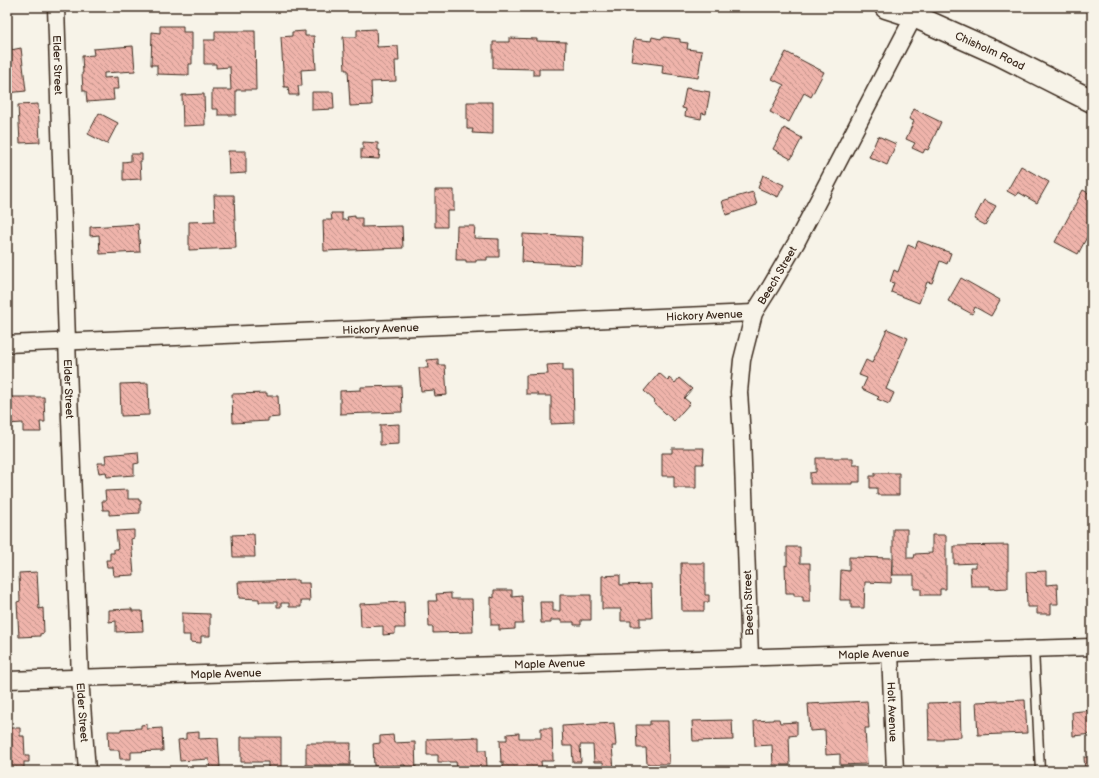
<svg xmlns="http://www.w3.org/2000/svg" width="1099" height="778" font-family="'Balsamiq Sans',sans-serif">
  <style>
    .building { fill: url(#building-back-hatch); stroke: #3b2a1e }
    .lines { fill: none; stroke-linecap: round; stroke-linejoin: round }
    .service-casing { stroke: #3b2a1e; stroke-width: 11 }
    .minor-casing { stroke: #3b2a1e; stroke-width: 19 }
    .secondary-casing { stroke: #3b2a1e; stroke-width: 25 }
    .service { stroke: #f7f3e8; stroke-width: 8 }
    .minor { stroke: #f7f3e8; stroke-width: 16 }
    .secondary { stroke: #f7f3e8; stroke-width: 22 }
    .labels { text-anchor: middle; stroke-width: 4; stroke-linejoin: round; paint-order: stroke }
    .street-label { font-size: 11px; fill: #3b2a1e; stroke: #f7f3e8 }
  </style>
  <defs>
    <pattern id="building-back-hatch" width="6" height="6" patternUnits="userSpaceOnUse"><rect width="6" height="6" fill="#efb4ab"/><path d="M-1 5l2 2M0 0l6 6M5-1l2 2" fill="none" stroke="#c3938b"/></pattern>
  </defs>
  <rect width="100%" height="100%" fill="#f7f3e8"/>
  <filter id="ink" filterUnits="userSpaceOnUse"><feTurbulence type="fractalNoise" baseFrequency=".025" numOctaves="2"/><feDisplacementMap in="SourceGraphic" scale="8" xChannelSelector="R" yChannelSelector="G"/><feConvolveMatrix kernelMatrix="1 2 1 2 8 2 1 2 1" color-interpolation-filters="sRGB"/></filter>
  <g filter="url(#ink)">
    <path class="building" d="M160 26H183V32H192V64H189V75L157 74V65H151L152 32 160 33Z
      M376 29 377 47 398 46 399 61H395L396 81 371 82 372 105 350 106 348 70H345L343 37H357V30Z
      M215 31H255L256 90H236V115H218V109H212V90H231L230 67 216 68V64H204V40H215Z
      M305 31V36H314L316 69 301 70 302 86H298L299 95H289L288 87H284L281 37 292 36V32Z
      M652 37 661 39V38H664V37L680 39V42L688 43 687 49 702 51 698 78 662 73 663 65 631 61 634 39 651 41Z
      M509 38 537 39V41L566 42 565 69H539V75H533V69L493 68V42H509Z
      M11 46V50L21 48 26 91 7 93V47Z
      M133 46 135 71 104 73V78L118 77 119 89H113L114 100 87 102 86 91H83L82 73H83L82 56 94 55 93 49Z
      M786 52 824 72 811 97 804 93 789 122 770 112 784 85 772 79Z
      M686 88 710 92 706 114 702 113 701 119 685 116 686 109 682 108Z
      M312 92H333L334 109 312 110Z
      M204 94 205 125 183 126 182 95Z
      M467 102H493V134L472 133 473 129H467Z
      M38 104 40 142 20 143 18 105Z
      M914 109 941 122 928 150 925 149 923 153 912 148 915 143 906 139 914 121 909 119Z
      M99 113 118 123 107 144 88 134Z
      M784 128 802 138 791 159 773 149Z
      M878 136 896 144 887 165 869 157Z
      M363 142 378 143V150H380L379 159 361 158V149L363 150Z
      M228 151H246V173L229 174Z
      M131 154H142V161H140L141 179 123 180V162L131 161Z
      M1021 166 1049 182 1037 203 1018 192 1016 196 1007 191Z
      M763 175 784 185 778 197 758 188Z
      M435 190H454V211H447V227H435Z
      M1083 190 1092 195V236L1091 239 1087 237 1078 254 1055 242Z
      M753 192 757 205 726 215 722 201Z
      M214 195H234L236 248 189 250V222L215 221Z
      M984 200 996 206 985 225 974 219Z
      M331 213H342V220H348L347 217 355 216V218H362V227L402 226 403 248 324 251 323 220H332Z
      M138 224 140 252 100 254 99 235 90 236V227Z
      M457 226H475L474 238 499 239V257H487V260H476V262H466V260H456Z
      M523 234 583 237 582 265 522 262Z
      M918 241 951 253 947 264 940 261 932 283 927 282 919 303 891 292 894 283 890 282 894 270 898 272 908 245 915 248Z
      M961 278 1000 300 991 316 975 307 972 314 948 301Z
      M887 329 908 338 886 389 894 393 889 404 877 399 879 397 862 389 867 378 859 375 866 360 872 363Z
      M438 359V365H445L447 395 435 396 434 390 421 391 419 368H428L427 360Z
      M563 364V371H573L574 423 551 424V396H538V394H526V375L548 374 547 365Z
      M659 373 668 381 669 378 675 383 679 378 692 389 684 398 690 403 674 421 654 403 655 401 644 391Z
      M148 383 149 415 121 416 120 384Z
      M401 386 402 412 340 414V391L361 390V387Z
      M267 393V396H278L279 417 268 418V421L233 423 232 394Z
      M7 397H44L45 422H40L41 432H23V423L7 424Z
      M399 424V444L380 445V425Z
      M672 448H704L703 464H696V488H674V476H662V453H672Z
      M138 452 139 463 134 464V475L107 477 106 472 99 473 97 463H106L105 455Z
      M816 458H853V465H860V482H853V484H810V473L816 472Z
      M875 473H899V495H877V488H870V476H875Z
      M128 490V499H139V501H141V504H140V513L109 515V510H103L102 501H106L105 491Z
      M893 529H907V558H914L915 554 932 553V535H946V589H940V595H921V589H914V575H893Z
      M134 530V538L131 539 134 575 114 576 113 567H107L106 560H110V553H114V549H118L116 531Z
      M254 534 255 557H233L232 535Z
      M1008 545V588L990 589V586H971L970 567H976V563L954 564V546Z
      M787 547H800V563H810V601H803V596H794V593H786L785 565 787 566Z
      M849 557 892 558 891 583 865 582 864 608H851V600H840L841 570 849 571Z
      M681 563H705V595H709V602H704V611H682Z
      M1046 571V585L1057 584 1058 604H1051V614H1037V607H1027L1026 572Z
      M37 572 39 609 43 608 44 633 40 634V636L19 637 17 602 20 601 19 573Z
      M620 575V585L651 584 652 618H640V626H631V621H621V609H602V576Z
      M298 580V583H309L310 601H301V607H289V603H281V607H277V602H259V599L239 598 238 582Z
      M494 590H512V597L522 596 523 624H515V629L499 630V625H491V597L494 598Z
      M451 593V599H472L473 632 433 633V627H429L428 601H437L436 594Z
      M560 595H591V620H581V625H574V622H561V620H551V623H541L540 602H553V611H560Z
      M404 602 405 628H395V634L383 635V626L361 627 360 604Z
      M132 609V611H142L143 631 116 632V621L109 622V610Z
      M182 613 210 614V636H201V643L190 642V635H182Z
      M1025 700 1027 733 978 735 976 702Z
      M867 701 869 728H865L867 764 840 765V754L826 755 825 730 810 731 808 704Z
      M960 702 961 737 943 738V740H929L928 703Z
      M1092 710V734L1073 736 1072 712Z
      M773 719H779L780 723 797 722V735L789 736 790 765H773L772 745 755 746 754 721 773 720Z
      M732 720 733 740 693 741 692 721Z
      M650 721H668L669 764H647L646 748H637L636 725H650Z
      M614 723 616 746H612L614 770 604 771 603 762H594L593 745H580L581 762H573L572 746H563L562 726Z
      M147 724V729L162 728 163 751 131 752V759H120L119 750H109L108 731H121V729L141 728V725Z
      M7 728H20V736H24L25 756H29V762H24V771H7Z
      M541 728H552L553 761H541L542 771H503V762H501L500 740H507V734L519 733V738H541Z
      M199 732V739L218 738 220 767 210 768 209 759 180 761 178 740 186 739V733Z
      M393 735 394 743 415 742 416 771H406L405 765 374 766 373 744 380 743V736Z
      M241 737H281V771H268V762H241Z
      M479 737V750H486L487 767 479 768 478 771H471V768L457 769 456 762H438V755H427V739Z
      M306 743H351L350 765H306Z
      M1084 757H1092V771H1085Z"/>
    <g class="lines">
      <g class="service-casing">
        <path id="service" d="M1034 649 1040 771"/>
      </g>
      <g class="minor-casing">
        <g id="minor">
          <path id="s1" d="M56 7 67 341 80 677 87 771"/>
          <path id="s2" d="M7 344 754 313"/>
          <path id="s3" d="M890 653 895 771"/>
          <path id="s4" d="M750 657 742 436 739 392 742 360 754 313 771 286 796 243 914 16"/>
          <path id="s5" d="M7 680 1092 647"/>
        </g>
      </g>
      <g class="secondary-casing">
        <g id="secondary">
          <path id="s6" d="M886 7 914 16 999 54 1092 101"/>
        </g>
      </g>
      <use href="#service" class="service"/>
      <use href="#minor" class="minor"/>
      <use href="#secondary" class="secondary"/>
    </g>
  </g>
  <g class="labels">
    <g class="street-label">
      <text dy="4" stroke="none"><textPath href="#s6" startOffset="113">Chisholm Road</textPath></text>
      <text dy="4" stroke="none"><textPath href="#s1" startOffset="58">Elder Street</textPath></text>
      <text dy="4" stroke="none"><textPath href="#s4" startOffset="390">Beech Street</textPath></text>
      <text dy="4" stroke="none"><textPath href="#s2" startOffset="698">Hickory Avenue</textPath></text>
      <text dy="4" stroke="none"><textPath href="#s2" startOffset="374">Hickory Avenue</textPath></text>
      <text dy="4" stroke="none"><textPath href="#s1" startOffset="382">Elder Street</textPath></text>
      <text transform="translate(748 603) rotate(-92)" y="4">Beech Street</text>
      <text dy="4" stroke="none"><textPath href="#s5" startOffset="867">Maple Avenue</textPath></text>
      <text dy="4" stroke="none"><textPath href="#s5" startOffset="543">Maple Avenue</textPath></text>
      <text dy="4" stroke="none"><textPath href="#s5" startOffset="219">Maple Avenue</textPath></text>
      <text dy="4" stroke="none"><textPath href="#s3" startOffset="59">Holt Avenue</textPath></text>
      <text dy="4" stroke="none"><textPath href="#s1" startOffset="706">Elder Street</textPath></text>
    </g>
  </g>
  <rect width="1099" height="778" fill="none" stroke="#f7f3e8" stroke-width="24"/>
  <rect x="12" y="12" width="1075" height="754" fill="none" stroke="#3b2a1e" stroke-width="1.5" filter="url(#ink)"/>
</svg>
